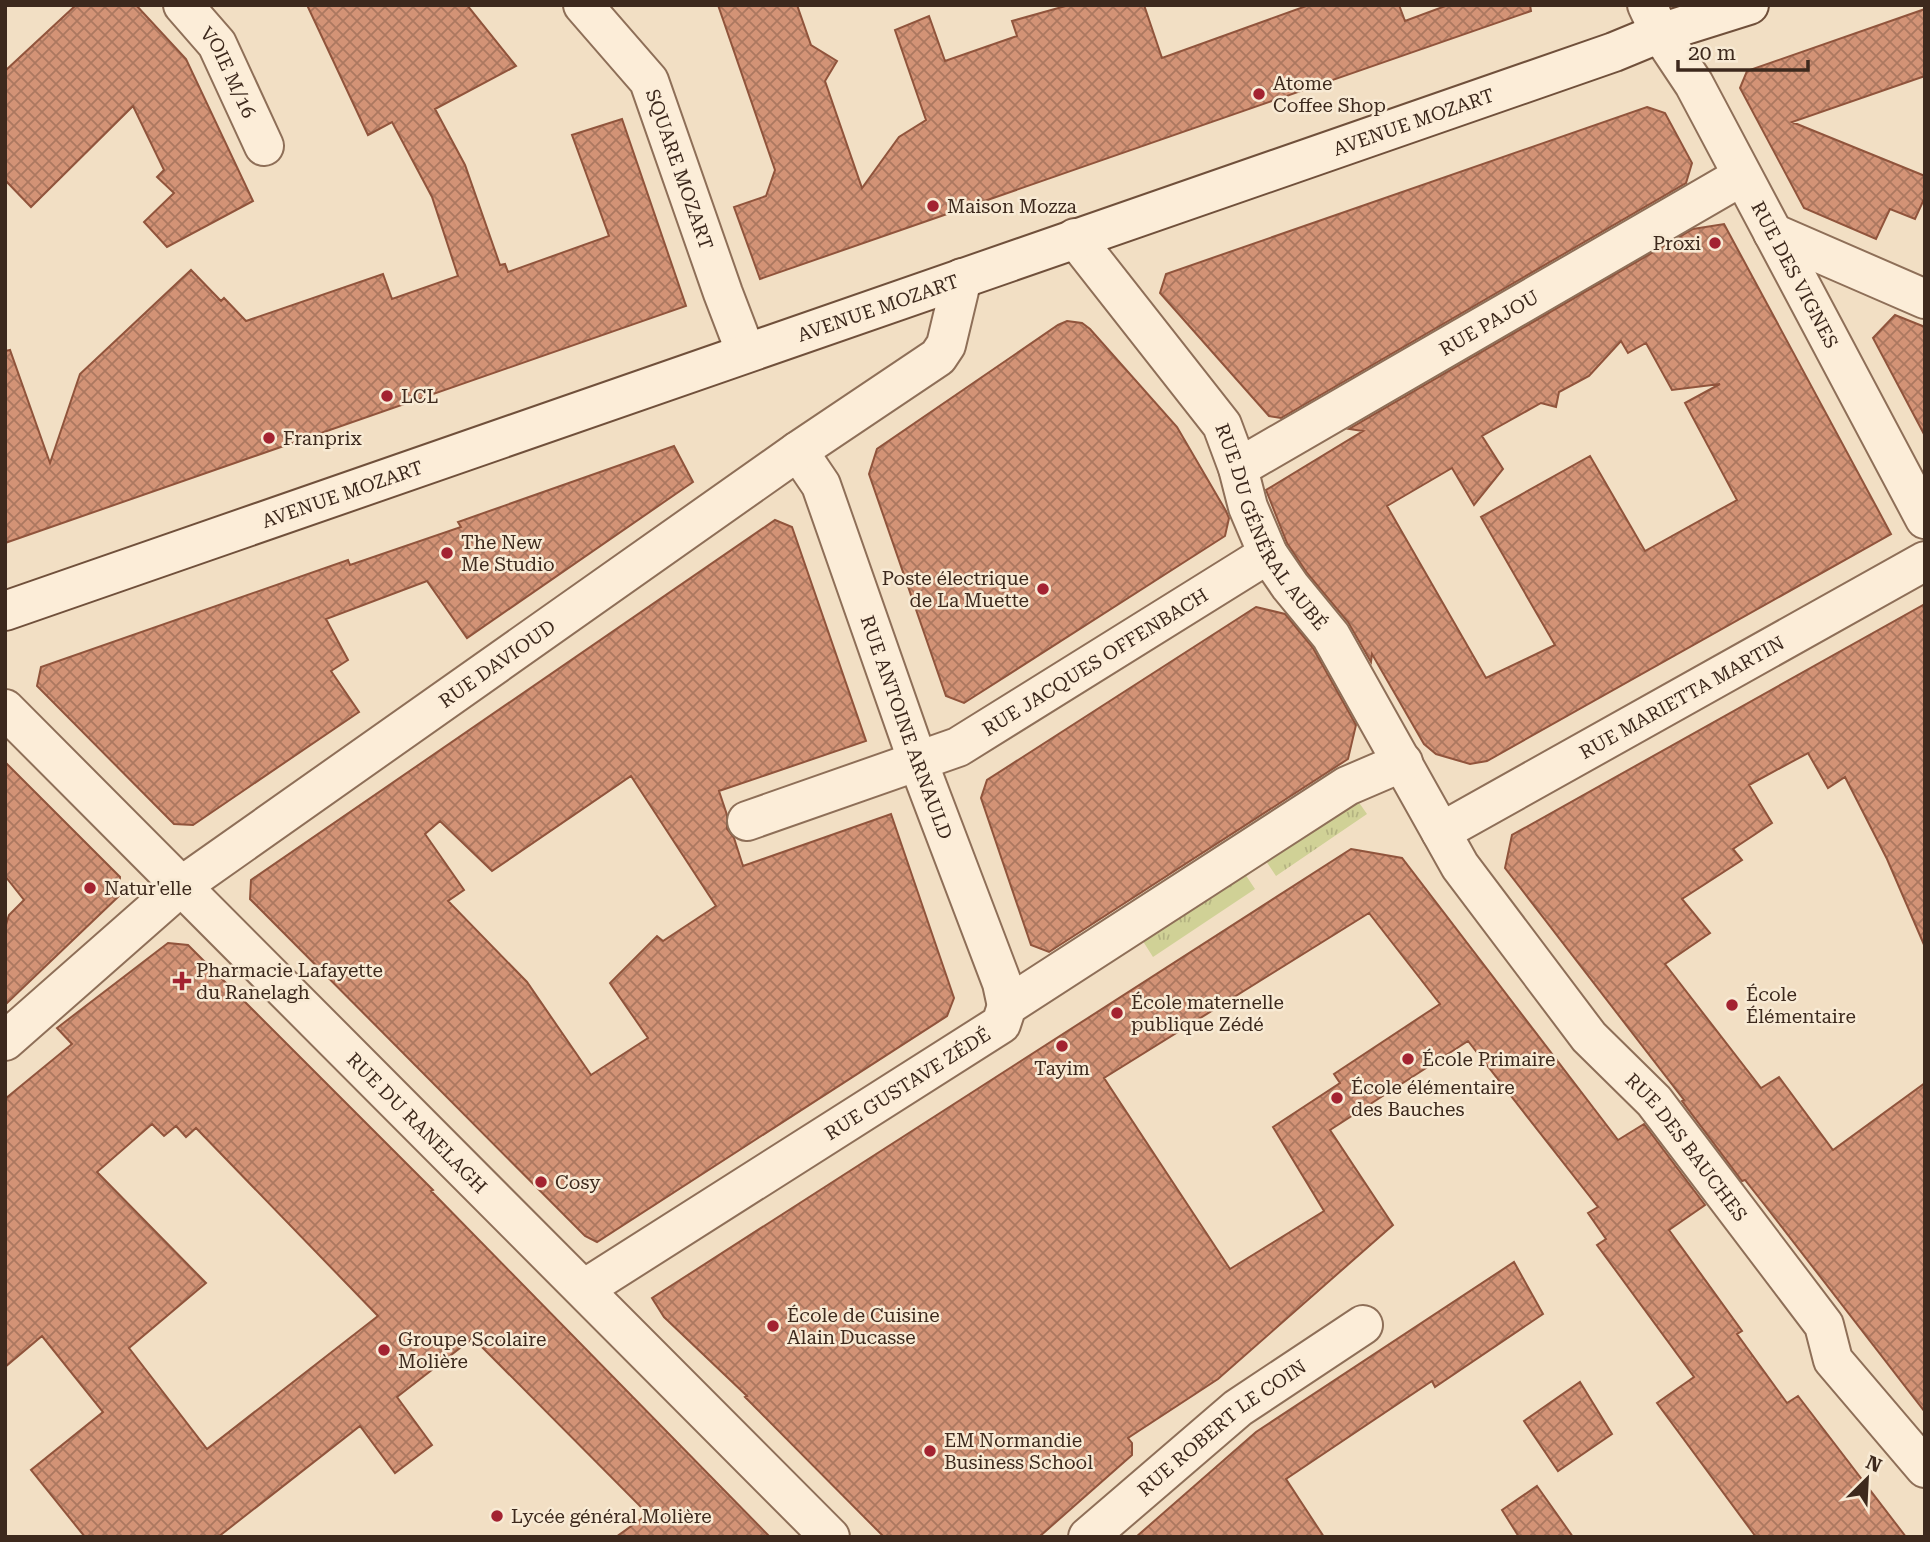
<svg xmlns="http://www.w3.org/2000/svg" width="1930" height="1542" font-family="'Roboto Serif',serif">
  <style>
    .grass { fill: url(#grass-tufts) }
    .building { fill: url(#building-cross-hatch); stroke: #90543c; stroke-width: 2; fill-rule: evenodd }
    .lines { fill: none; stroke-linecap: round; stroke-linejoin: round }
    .street-casing { stroke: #8e6f58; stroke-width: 42 }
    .secondary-casing { stroke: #70503b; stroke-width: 42 }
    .street { stroke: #fcedd8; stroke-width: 38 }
    .secondary { stroke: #fcedd8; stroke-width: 38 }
    .poi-dot { fill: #a32331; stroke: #f8ead4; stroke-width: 2.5 }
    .labels { text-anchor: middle; stroke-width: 5; stroke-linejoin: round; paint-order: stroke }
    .street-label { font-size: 19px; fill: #3d291d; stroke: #f8ead4 }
    .poi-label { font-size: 19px; fill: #3d291d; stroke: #f8ead4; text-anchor: start }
  </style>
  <defs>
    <pattern id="grass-tufts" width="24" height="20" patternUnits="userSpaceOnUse" patternTransform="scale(1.75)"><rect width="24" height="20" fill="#d0d196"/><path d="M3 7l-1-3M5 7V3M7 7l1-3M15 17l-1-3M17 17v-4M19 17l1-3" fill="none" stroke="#b4b381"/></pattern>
    <pattern id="building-cross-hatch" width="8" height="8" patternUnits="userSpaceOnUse" patternTransform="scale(1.75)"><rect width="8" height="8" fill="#d39376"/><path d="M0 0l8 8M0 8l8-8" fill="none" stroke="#ac7860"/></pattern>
  </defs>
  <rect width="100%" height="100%" fill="#f2dfc4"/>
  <path class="grass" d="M1353 794 1367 814 1276 876 1262 855Z
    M1241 868 1255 889 1153 957 1139 935Z"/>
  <path class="building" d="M76 5H136L186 59 253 201 167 247 144 222 174 193 157 177 164 170 133 106 31 207 5 180V71Z
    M307 5H467L516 66 435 109 465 165 500 265 505 264 508 272 609 236 572 135 622 119 686 306 5 543V351L10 350 50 463 80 374 191 270 221 301 224 298 246 321 383 274 392 299 458 276 432 197 392 122 368 135Z
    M718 5H797L811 45 837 61 825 81 862 188 899 137 926 120 895 30 929 16 945 61 1017 36 1012 21 1069 5H1144L1162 58 1309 5H1399L1405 21 1448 5H1530L1531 11 760 279 734 207 766 196 775 170Z
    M1925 9V76L1792 122 1925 176V197L1915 219 1890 209 1876 239 1804 208 1740 88 1747 71Z
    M1647 107 1665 113 1692 163 1686 183 1281 418 1269 416 1160 293 1166 274Z
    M1724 224 1891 534 1487 761 1470 764 1436 754 1424 744 1372 654 1371 662 1348 622 1307 573 1287 543 1266 490 1363 431 1349 429 1693 229ZM1621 341 1628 353 1646 343 1672 390 1720 384 1685 403 1737 500 1645 551 1590 456 1481 517 1555 645 1486 678 1387 506 1452 468 1474 505 1503 469 1482 436 1541 403 1556 407 1559 392 1589 376Z
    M1895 315 1925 327V436L1873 338Z
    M1067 321 1082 323 1090 329 1177 427 1226 511 1229 518 1225 536 964 703 946 696 869 474 877 449 1058 325Z
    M674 446 693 482 467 638 427 581 326 619 348 660 331 671 359 712 193 825 174 824 37 686 41 667 348 560 350 565 461 527 458 522Z
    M775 520 792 527 866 741 719 791 727 815V829L734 838 743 866 891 814 954 998 947 1016 597 1242 585 1236 250 899 251 880ZM631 776 716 906 663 941 657 936 610 983 648 1038 591 1075 527 982 448 901 464 890 425 834 440 821 492 871Z
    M1925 604V947L1887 859 1845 777 1828 788 1808 753 1749 785 1772 823 1733 849 1742 860 1682 899 1710 933 1665 964 1761 1088 1779 1077 1833 1150 1925 1083V1412L1764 1204 1745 1180 1742 1181 1682 1101 1684 1100 1505 868 1512 835Z
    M1256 607 1285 614 1313 648 1356 725 1348 759 1049 952 1031 945 981 798 987 780Z
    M5 762 120 877 119 896 5 1005V928L9 915 24 900 5 876Z
    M1351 849 1402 858 1618 1140 1644 1124 1705 1205 1669 1230 1742 1331 1737 1334 1787 1403 1798 1396 1906 1537H1756L1657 1403 1694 1377 1597 1245 1606 1239 1588 1213 1598 1207 1468 1041 1330 1130 1393 1225 1218 1379 1128 1438 1132 1443V1455L1039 1537H884L745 1397 747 1396 664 1317 652 1298ZM1369 913 1440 1004 1334 1074 1340 1083 1273 1127 1324 1211 1230 1269 1104 1078Z
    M168 943 188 945 433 1190 431 1191 770 1537H616L648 1514 473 1338 397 1397 432 1445 395 1473 360 1426 218 1537H85L31 1470 103 1412 42 1336 5 1367V1099L72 1044 57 1028ZM152 1124 164 1136 176 1126 186 1137 196 1128 378 1316 207 1449 129 1348 206 1283 97 1172Z
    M1514 1262 1543 1314 1435 1387 1432 1381 1286 1479 1324 1537H1136L1256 1432Z
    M1580 1382 1612 1434 1558 1471 1524 1421Z
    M1537 1486 1573 1537H1519L1502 1510Z"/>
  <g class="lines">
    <g class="street-casing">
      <g id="street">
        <path id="s1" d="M183 5 217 44 264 146"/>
        <path id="s2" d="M583 5 649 81 723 293 746 353"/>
        <path id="s3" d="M1647 5 1660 33 1694 84 1925 519"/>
        <path d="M1773 233 1925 299"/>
        <path id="s4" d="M1075 238 1222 425 1238 468 1248 507 1268 554 1290 586 1331 636 1460 866 1589 1037 1654 1101 1824 1325 1833 1360 1925 1468"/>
        <path id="s5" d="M798 451 821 485 918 762 1002 983 1007 1006"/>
        <path id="s6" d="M1238 468 1742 176"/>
        <path id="s7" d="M5 709 830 1537"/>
        <path id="s8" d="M747 821 958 747 1268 554"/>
        <path id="s9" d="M1441 832 1925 561"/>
        <path id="s10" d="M5 1041 180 887 798 451 938 357 946 345 962 278"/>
        <path id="s11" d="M584 1289 1001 1024 1007 1006 1347 786 1403 762"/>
        <path id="s12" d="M1088 1537 1238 1408 1363 1325"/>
      </g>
    </g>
    <g class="secondary-casing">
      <g id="secondary">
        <path id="s13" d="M5 611 1614 52 1660 33 1749 5"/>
      </g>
    </g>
    <use href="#street" class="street"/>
    <use href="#secondary" class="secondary"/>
  </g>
  <g class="poi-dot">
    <circle cx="1259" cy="94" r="7"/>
    <circle cx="933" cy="206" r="7"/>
    <circle cx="1715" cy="243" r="7"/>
    <circle cx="387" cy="396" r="7"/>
    <circle cx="269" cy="438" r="7"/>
    <circle cx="447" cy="553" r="7"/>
    <circle cx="1043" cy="589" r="7"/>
    <circle cx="90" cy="888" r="7"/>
    <path d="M178.5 970.5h7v7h7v7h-7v7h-7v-7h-7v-7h7z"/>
    <circle cx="1732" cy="1005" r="7"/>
    <circle cx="1117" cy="1013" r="7"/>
    <circle cx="1062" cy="1046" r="7"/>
    <circle cx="1408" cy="1059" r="7"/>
    <circle cx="1337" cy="1098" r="7"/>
    <circle cx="541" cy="1182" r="7"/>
    <circle cx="773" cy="1326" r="7"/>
    <circle cx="384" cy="1350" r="7"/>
    <circle cx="930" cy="1451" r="7"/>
    <circle cx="497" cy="1516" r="7"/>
  </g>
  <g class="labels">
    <g class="street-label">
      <text dy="7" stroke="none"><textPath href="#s1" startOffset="82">VOIE M/16</textPath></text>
      <text dy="7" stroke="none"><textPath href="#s13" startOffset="1491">AVENUE MOZART</textPath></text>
      <text dy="7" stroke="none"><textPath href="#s2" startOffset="194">SQUARE MOZART</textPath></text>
      <text dy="7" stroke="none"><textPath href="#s3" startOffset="308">RUE DES VIGNES</textPath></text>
      <text dy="7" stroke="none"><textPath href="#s13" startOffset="924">AVENUE MOZART</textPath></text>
      <text dy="7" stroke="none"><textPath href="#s6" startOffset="290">RUE PAJOU</textPath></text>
      <text dy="7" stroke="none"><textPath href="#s13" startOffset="357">AVENUE MOZART</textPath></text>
      <text dy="7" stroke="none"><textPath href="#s4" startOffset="352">RUE DU GÉNÉRAL AUBÉ</textPath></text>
      <text dy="7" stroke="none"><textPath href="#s8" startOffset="385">RUE JACQUES OFFENBACH</textPath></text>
      <text dy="7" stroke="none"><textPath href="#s10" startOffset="621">RUE DAVIOUD</textPath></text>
      <text dy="7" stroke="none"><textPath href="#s9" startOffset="276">RUE MARIETTA MARTIN</textPath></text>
      <text dy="7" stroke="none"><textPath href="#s5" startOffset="298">RUE ANTOINE ARNAULD</textPath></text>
      <text dy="7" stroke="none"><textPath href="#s11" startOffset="383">RUE GUSTAVE ZÉDÉ</textPath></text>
      <text dy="7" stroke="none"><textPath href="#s7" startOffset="584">RUE DU RANELAGH</textPath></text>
      <text dy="7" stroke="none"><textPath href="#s4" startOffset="1104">RUE DES BAUCHES</textPath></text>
      <text dy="7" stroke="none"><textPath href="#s12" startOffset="173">RUE ROBERT LE COIN</textPath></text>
    </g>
    <g class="poi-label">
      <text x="1273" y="90">Atome<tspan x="1273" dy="22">Coffee Shop</tspan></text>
      <text x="947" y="213">Maison Mozza</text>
      <text x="1701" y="250" text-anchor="end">Proxi</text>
      <text x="401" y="403">LCL</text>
      <text x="283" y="445">Franprix</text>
      <text x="461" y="549">The New<tspan x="461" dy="22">Me Studio</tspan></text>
      <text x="1029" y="585" text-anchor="end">Poste électrique<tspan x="1029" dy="22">de La Muette</tspan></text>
      <text x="104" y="895">Natur'elle</text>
      <text x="196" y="977">Pharmacie Lafayette<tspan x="196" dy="22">du Ranelagh</tspan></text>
      <text x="1746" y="1001">École<tspan x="1746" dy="22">Élémentaire</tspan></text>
      <text x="1131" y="1009">École maternelle<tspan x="1131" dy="22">publique Zédé</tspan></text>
      <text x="1422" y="1066">École Primaire</text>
      <text x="1062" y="1075" text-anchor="middle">Tayim</text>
      <text x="1351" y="1094">École élémentaire<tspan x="1351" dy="22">des Bauches</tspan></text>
      <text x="555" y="1189">Cosy</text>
      <text x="787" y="1322">École de Cuisine<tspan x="787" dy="22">Alain Ducasse</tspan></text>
      <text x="398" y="1346">Groupe Scolaire<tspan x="398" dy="22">Molière</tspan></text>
      <text x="944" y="1447">EM Normandie<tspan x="944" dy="22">Business School</tspan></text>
      <text x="511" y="1523">Lycée général Molière</text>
    </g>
  </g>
  <rect width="1930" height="1542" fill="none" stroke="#3d291d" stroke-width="14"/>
  <g transform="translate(1867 1479) rotate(24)" stroke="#f8ead4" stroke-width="5" paint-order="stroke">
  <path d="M0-5L12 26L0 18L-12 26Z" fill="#3d291d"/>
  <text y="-10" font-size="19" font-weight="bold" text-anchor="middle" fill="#3d291d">N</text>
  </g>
  <path d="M1678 60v10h130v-10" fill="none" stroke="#3d291d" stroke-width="3.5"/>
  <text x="1688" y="60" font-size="21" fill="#3d291d" stroke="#f8ead4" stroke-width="5" paint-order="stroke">20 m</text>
</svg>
